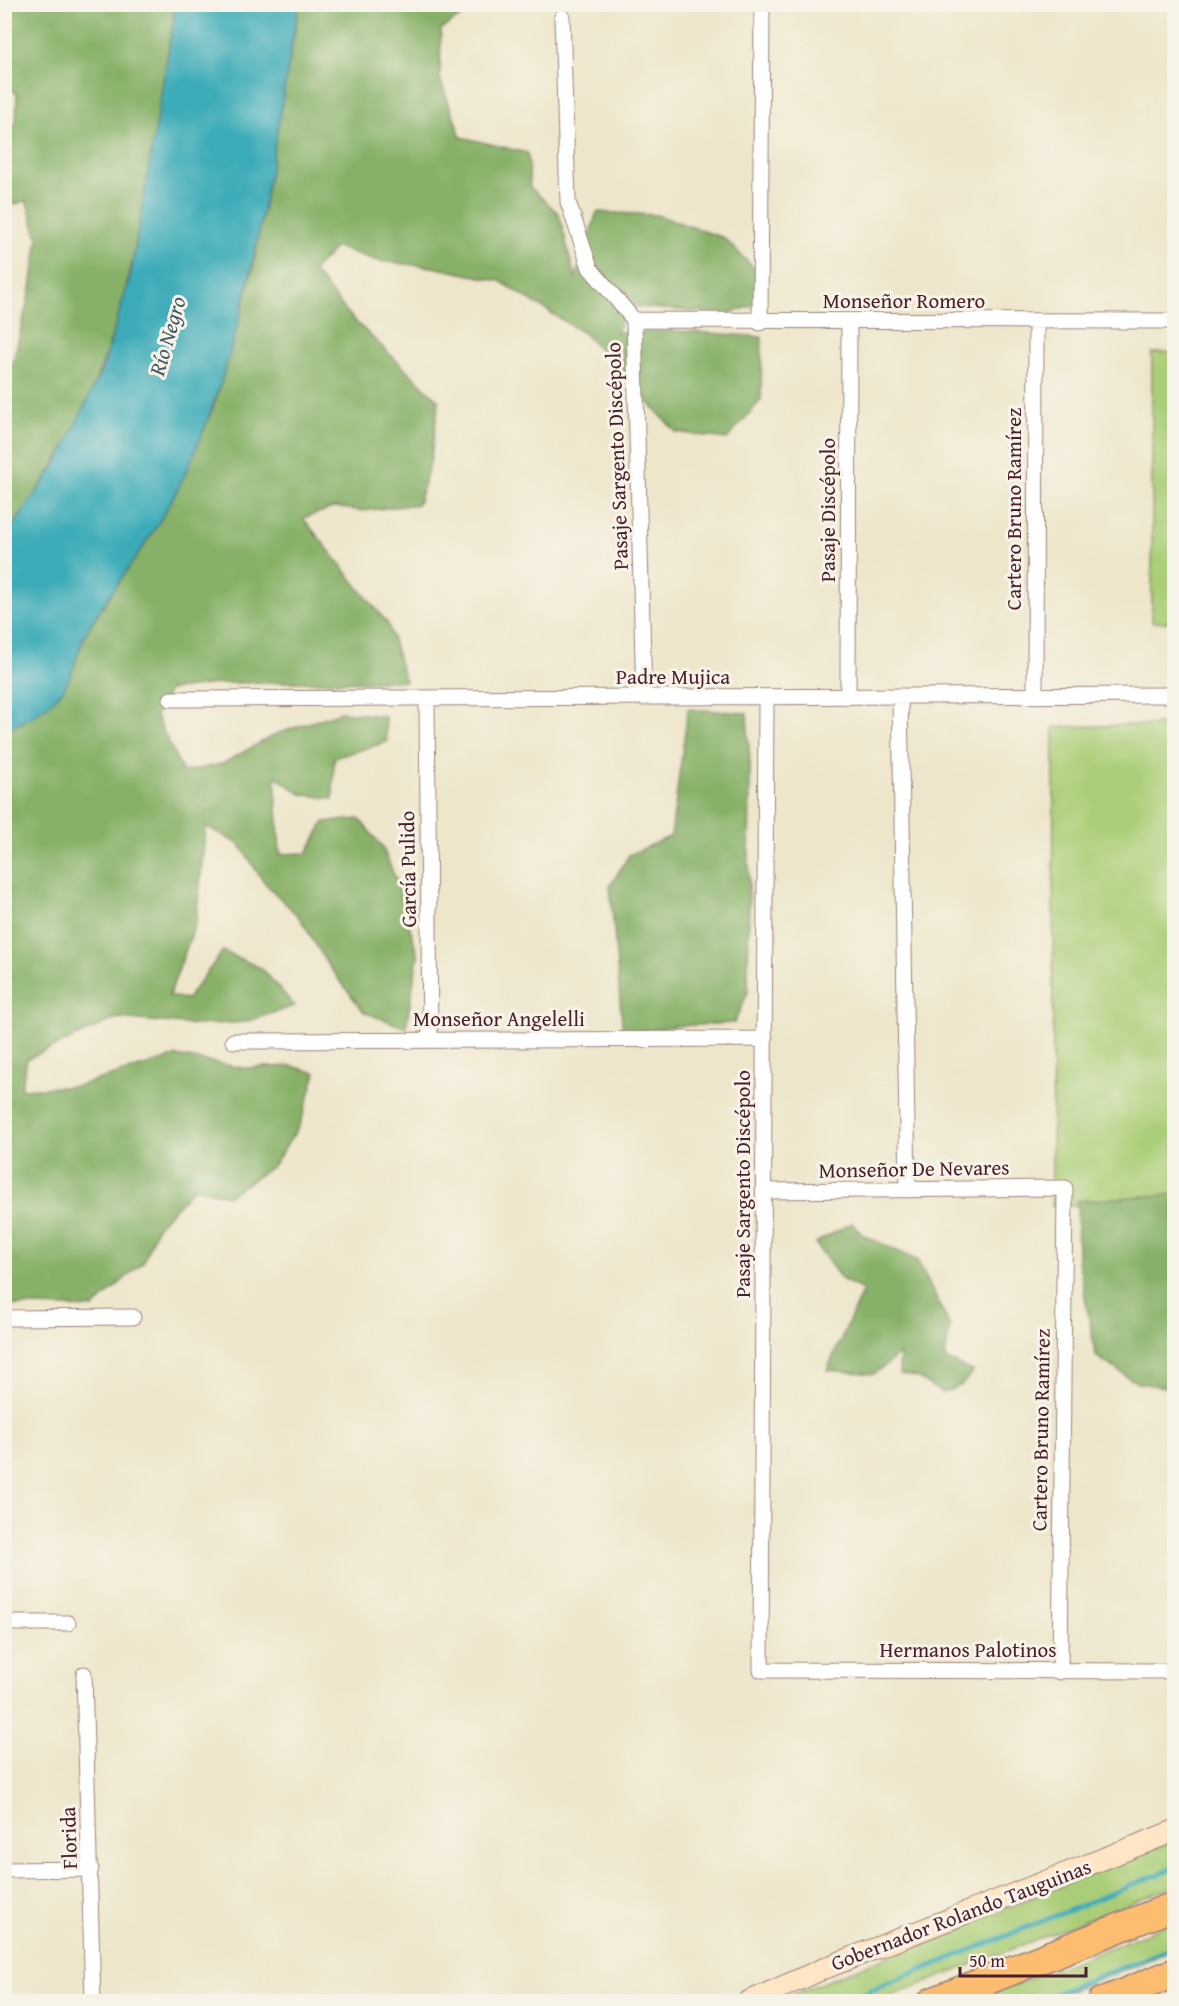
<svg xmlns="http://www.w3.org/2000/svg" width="1179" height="2006" font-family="'Gentium Book Plus',serif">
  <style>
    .green { fill: #aace77; stroke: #7a7651; stroke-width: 1.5 }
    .forest { fill: #87b168; stroke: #68684a; stroke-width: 1.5 }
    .water { fill: #3babb8; stroke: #426572; stroke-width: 1.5 }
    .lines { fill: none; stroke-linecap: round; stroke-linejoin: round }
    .stream { stroke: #3babb8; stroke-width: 5 }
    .street-casing { stroke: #9c827b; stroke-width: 17 }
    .secondary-casing { stroke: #9c827b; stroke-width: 23 }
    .highway-casing { stroke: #9c827b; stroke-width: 31 }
    .street { stroke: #fff; stroke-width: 15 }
    .secondary { stroke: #fee5c5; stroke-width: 21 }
    .highway { stroke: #fcbd6f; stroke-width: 28 }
    .labels { text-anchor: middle; stroke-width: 6; stroke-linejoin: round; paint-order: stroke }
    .street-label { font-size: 21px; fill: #4a1f2b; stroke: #f7f3e8 }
    .water-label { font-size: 22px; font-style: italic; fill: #445763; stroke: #f7f3e8 }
  </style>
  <rect width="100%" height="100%" fill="#f7f3e8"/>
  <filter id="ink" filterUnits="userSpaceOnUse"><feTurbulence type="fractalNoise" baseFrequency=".0167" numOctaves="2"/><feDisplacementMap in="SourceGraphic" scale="12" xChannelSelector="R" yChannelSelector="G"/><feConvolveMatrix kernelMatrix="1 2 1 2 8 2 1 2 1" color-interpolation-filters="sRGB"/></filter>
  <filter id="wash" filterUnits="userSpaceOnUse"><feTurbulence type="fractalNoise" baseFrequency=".008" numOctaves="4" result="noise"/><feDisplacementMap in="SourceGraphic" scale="24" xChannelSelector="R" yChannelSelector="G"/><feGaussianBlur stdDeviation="1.35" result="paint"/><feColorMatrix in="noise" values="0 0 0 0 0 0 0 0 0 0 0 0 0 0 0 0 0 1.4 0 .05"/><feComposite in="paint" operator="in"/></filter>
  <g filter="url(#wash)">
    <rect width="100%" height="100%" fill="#eee6cb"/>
    <path class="green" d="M1174 352V622H1152V353Z
      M1174 724V1204L1052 1206 1054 727Z
      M1174 1841V1886L878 2001 774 2002Z
      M1174 1922V1950L1045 2001H975Z"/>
    <path class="forest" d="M5 5H176C147 168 138 344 41 485 30 502 19 522 5 537V373L12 366 31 288 38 238 26 200 5 209V130L16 124 17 94 5 86Z
      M299 5H479L441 29 440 79 461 137 528 153 530 187 559 214 575 278 597 212 657 215 724 238 754 268 765 302 726 314 627 306 617 332 682 331 762 337 761 400 727 439 676 432 585 334 500 281 432 267 378 261 336 247 313 271 353 319 439 401 430 463 418 504 363 511 336 507 303 518 388 624 405 681 225 683 169 690 156 716 183 772 222 764 276 734 341 712 385 716 387 742 334 758 333 799 301 794 275 776 280 854 307 853 324 822 359 819 382 846 397 882 418 956 406 1028 364 1012 328 965 300 918 263 881 240 845 206 826 196 922 169 996 187 999 223 951 261 968 295 1006 245 1022 196 1025 117 1018 27 1059 21 1089 77 1086 177 1056 243 1068 292 1066 316 1073 300 1125 273 1166 228 1196 194 1188 157 1227 144 1261 93 1308 5 1305V730L24 722 78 653 88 629 160 520 187 469 216 401 253 268Z
      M688 709 747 713 750 764 748 992 734 1023 676 1026 623 1034 610 886 629 855 671 836Z
      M1174 1194V1388L1137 1383 1096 1356 1078 1259 1077 1201Z
      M852 1223 863 1235 917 1260 950 1326 945 1359 973 1371 962 1385 942 1393 917 1377 899 1374 900 1354 874 1374 827 1370 863 1290 841 1279 815 1243Z"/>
    <path class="water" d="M176 5H299C270 160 254 322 188 468 163 524 125 571 92 622 81 639 77 658 70 677 60 702 28 720 5 730V537L58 461 103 367 131 273Z"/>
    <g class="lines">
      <path class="stream" d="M842 2002 1174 1868
        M1034 2002 1174 1947"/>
    </g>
  </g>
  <g filter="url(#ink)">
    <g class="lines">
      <g class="street-casing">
        <path id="street" d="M562 17 568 202 590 268 634 320 644 698
          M634 320 1174 321
          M760 323 762 4
          M900 696 908 1190
          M1035 696 1036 322
          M766 697 761 1670 1174 1671
          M848 697 849 322
          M427 698 430 1040
          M171 699 1174 695
          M233 1041 765 1039
          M764 1191 1065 1188 1060 1672
          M4 1318 133 1317
          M4 1623H68
          M84 1674 93 2002
          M4 1870 91 1869"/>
      </g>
      <g class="secondary-casing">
        <path id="secondary" d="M748 2002 823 1969 1174 1831"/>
      </g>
      <g class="highway-casing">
        <path id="highway" d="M932 2002 1174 1906
          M1102 2002 1174 1973"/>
      </g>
      <use href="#street" class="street"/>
      <use href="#secondary" class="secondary"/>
      <use href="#highway" class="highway"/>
    </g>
  </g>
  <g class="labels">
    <g class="street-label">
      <text x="904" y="308">Monseñor Romero</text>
      <text transform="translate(617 456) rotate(-92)" y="7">Pasaje Sargento Discépolo</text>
      <text transform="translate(1014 509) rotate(-90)" y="7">Cartero Bruno Ramírez</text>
      <text transform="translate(828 510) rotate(-90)" y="7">Pasaje Discépolo</text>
      <text x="673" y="684">Padre Mujica</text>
      <text transform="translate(408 869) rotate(-91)" y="7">García Pulido</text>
      <text x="499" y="1026">Monseñor Angelelli</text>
      <text transform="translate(914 1169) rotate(-1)" y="7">Monseñor De Nevares</text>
      <text transform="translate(743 1184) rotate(-90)" y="7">Pasaje Sargento Discépolo</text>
      <text transform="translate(1041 1430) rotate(-89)" y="7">Cartero Bruno Ramírez</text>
      <text x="968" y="1657">Hermanos Palotinos</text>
      <text transform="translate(69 1838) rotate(-92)" y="7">Florida</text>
      <text transform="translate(961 1915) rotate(-21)" y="7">Gobernador Rolando Tauguinas</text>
    </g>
    <g class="water-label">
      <text transform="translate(167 336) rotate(-74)" y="8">Río Negro</text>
    </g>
  </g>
  <rect width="1179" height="2006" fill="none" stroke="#f7f3e8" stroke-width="24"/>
  <path d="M960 1967v9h126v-9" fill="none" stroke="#4a1f2b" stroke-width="3"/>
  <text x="969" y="1967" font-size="18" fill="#4a1f2b" stroke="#f7f3e8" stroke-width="4.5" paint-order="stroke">50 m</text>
</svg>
